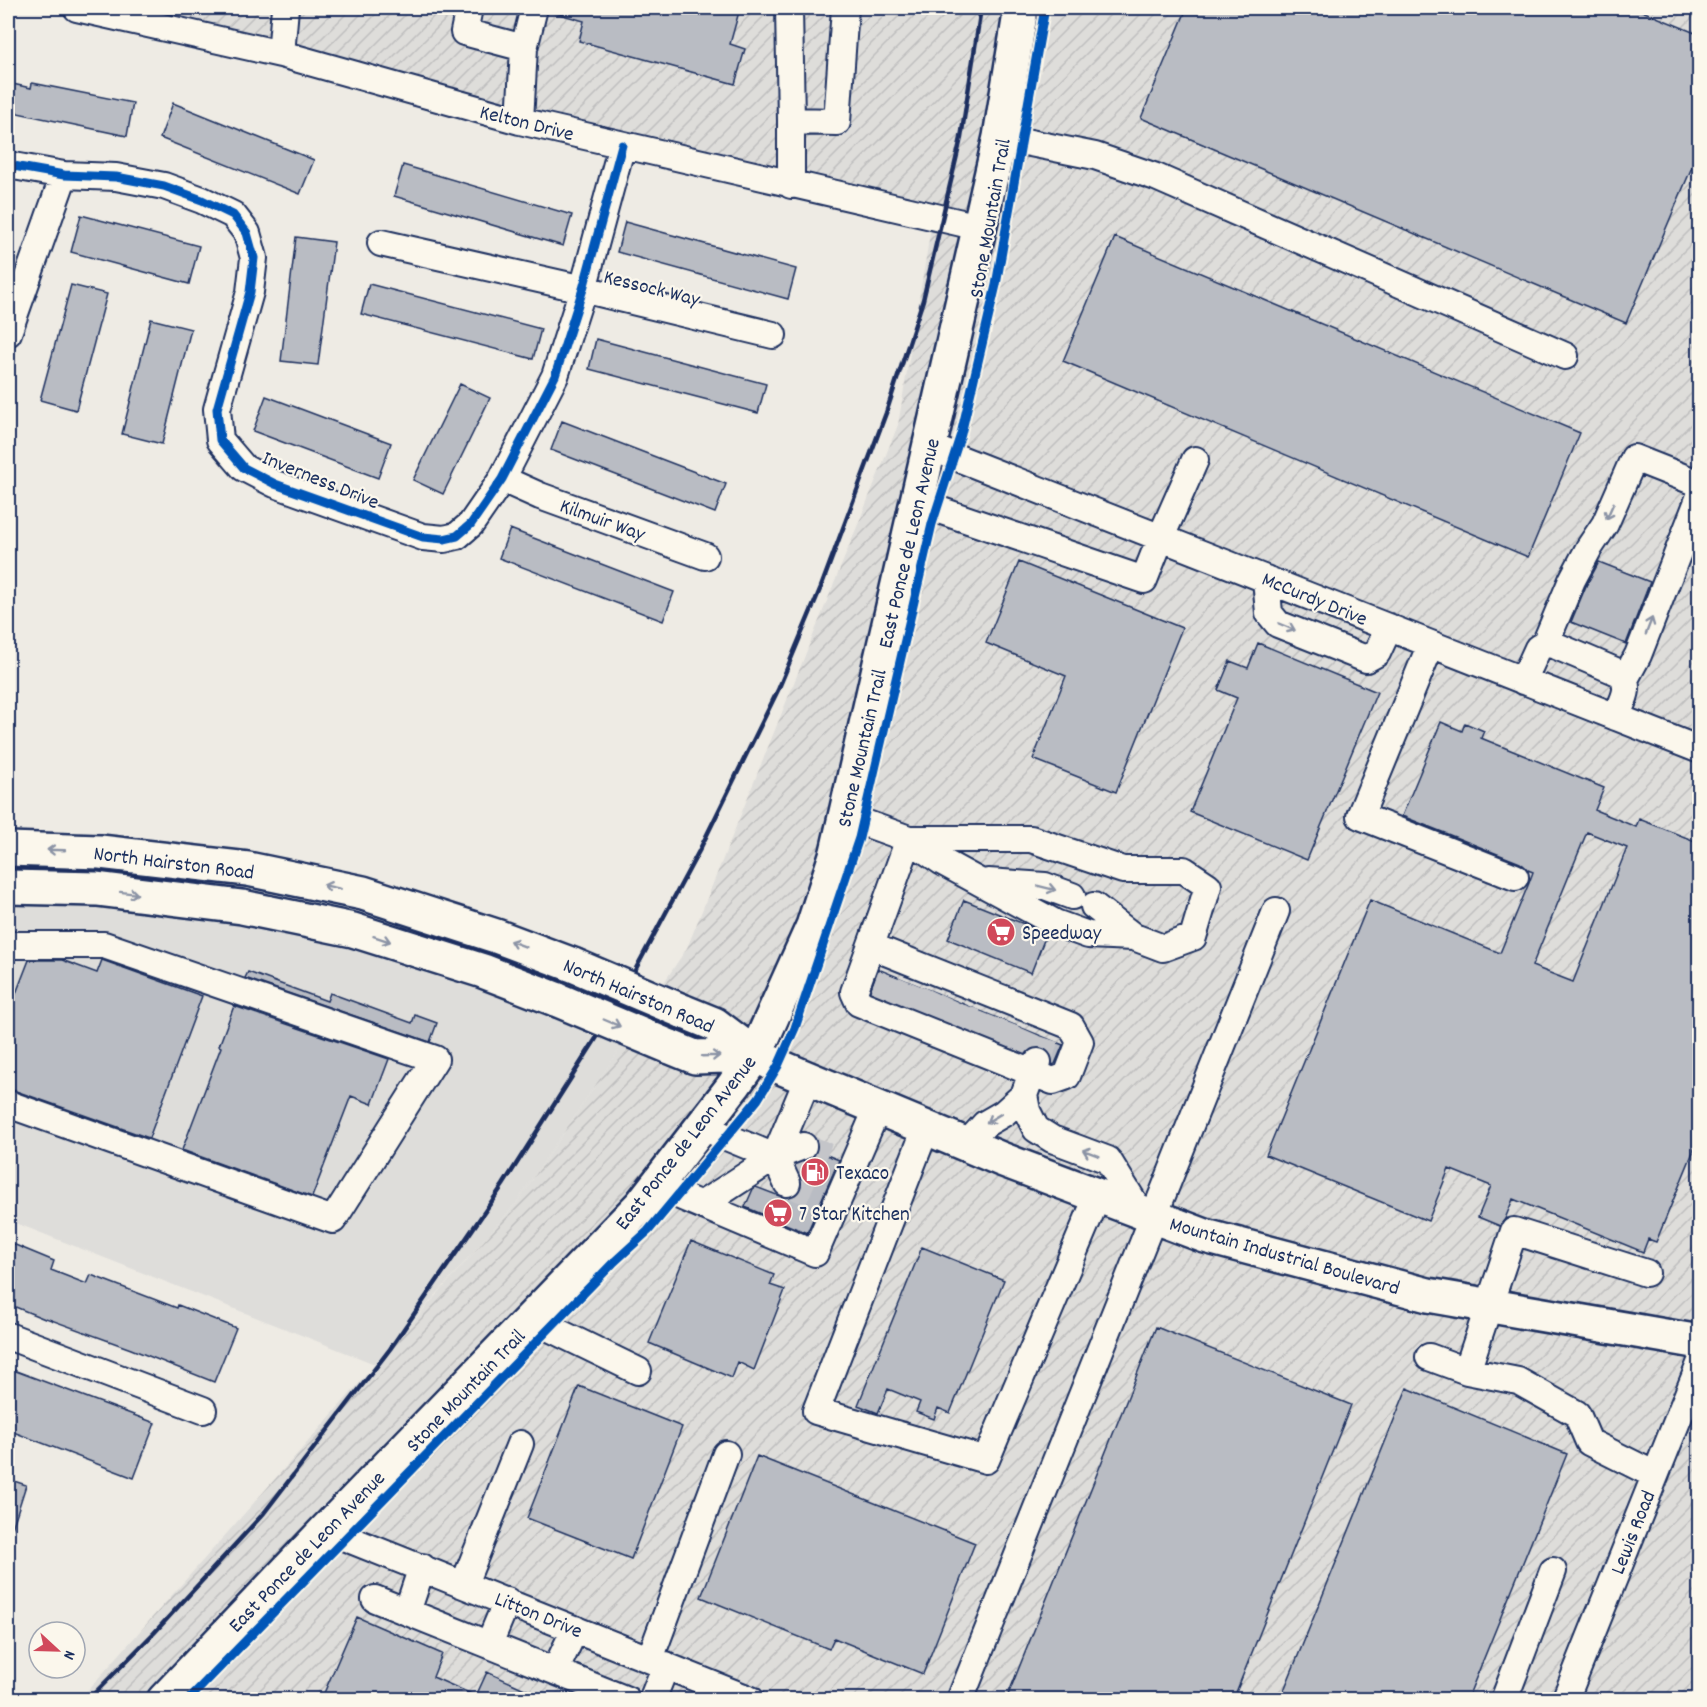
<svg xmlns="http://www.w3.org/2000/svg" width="1707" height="1707" font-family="Dekko,sans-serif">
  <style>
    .built { fill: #deddda }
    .industrial { fill: url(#industrial-furrows) }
    .building { fill: #b9bcc3; stroke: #1b2f5e; stroke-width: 1.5; fill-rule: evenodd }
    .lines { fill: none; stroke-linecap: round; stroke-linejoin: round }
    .minor-tunnel { stroke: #c4c5c9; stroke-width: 26; stroke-dasharray: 26 13; stroke-linecap: butt }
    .minor-casing { stroke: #1b2f5e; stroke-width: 30 }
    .major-casing { stroke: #1b2f5e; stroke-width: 38 }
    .minor { stroke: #fbf7ec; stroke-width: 26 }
    .major { stroke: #fbf7ec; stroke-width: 33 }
    .rail { stroke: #1b2f5e; stroke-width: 4.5 }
    .major-bridge-casing { stroke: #1b2f5e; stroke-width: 38; stroke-linecap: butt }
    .major-bridge { stroke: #fbf7ec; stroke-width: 33 }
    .cycleway-casing { stroke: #fbf7ec; stroke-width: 13 }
    .cycleway { stroke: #0057b8; stroke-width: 9 }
    .oneway { stroke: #8b93a5 }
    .labels { text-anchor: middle; stroke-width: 4.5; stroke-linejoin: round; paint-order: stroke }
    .street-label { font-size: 21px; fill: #1b2f5e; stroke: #fbf7ec }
    .poi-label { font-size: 21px; fill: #1b2f5e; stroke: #fbf7ec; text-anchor: start }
  </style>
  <defs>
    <pattern id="industrial-furrows" width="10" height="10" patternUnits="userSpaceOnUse" patternTransform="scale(1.5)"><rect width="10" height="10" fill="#deddda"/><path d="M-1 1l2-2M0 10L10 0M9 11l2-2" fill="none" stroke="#bebebe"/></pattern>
  </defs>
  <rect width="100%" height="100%" fill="#eeebe4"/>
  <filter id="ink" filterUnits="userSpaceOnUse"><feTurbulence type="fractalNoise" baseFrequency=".0167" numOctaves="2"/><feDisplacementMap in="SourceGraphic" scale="12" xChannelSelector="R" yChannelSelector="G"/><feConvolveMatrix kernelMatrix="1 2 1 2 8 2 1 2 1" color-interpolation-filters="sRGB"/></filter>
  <g filter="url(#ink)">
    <path class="built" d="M8 865H43L334 915 652 1001 516 1204 375 1364 8 1220Z"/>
    <path class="industrial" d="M66 8H1699V1699H80L314 1435 516 1204 687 948 898 425 934 210Z"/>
    <path class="building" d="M552 8H740L730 44 745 49 735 84 579 41 584 21 552 12Z
      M1187 8H1635L1700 35V148L1626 323 1141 118Z
      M8 83 31 88 32 83 133 103 127 136 8 111Z
      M173 103 314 160 300 194 160 138Z
      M403 165 572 215 563 246 394 196Z
      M81 215 199 246 189 284 71 252Z
      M625 222 796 269 788 299 617 252Z
      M296 237 334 242 318 365 281 361Z
      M1115 237 1580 433 1528 557 1063 361Z
      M369 284 541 329 533 359 361 314Z
      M71 285 107 294 76 410 40 400Z
      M151 319 191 329 162 444 122 434Z
      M596 339 766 384 758 413 589 369Z
      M460 384 490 398 443 494 413 480Z
      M266 396 391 443 378 478 253 431Z
      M562 421 726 484 715 513 551 450Z
      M510 529 674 592 663 621 499 558Z
      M1019 562 1182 628 1116 792 1033 759 1066 676 986 643Z
      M1599 562 1650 582 1626 644 1571 622 1586 586Z
      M1258 643 1377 692 1307 860 1190 812 1237 698 1218 690 1230 661 1248 668Z
      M1441 722 1462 731 1465 723 1484 731 1481 738 1604 788 1595 810 1636 827 1639 819 1700 843V1135L1656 1242 1648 1239 1643 1252 1513 1199 1505 1219 1500 1226 1478 1217 1491 1186 1449 1169 1428 1221 1266 1155 1370 900 1500 953 1529 883 1533 872 1528 870 1520 863 1402 816ZM1587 832 1627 848 1573 982 1532 966Z
      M964 900 1029 926 1046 935 1031 973 948 939Z
      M29 960H62L97 973 102 960 202 996 149 1138 13 1090 8 1089V1014Z
      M878 969 1063 1045 1055 1064 1052 1065 1051 1055 1045 1049 1037 1047 1031 1049 1026 1054 870 991Z
      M248 972 327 1001 330 993 412 1023 415 1015 437 1023 430 1042 245 978Z
      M234 1006 389 1059 372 1104 351 1096 312 1197 182 1150 221 1047 219 1046Z
      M817 1151 839 1160 807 1233 745 1207 753 1189 756 1187 782 1197 794 1196 800 1191 802 1184 795 1165 809 1160 814 1156Z
      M691 1241 774 1275 770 1285 785 1290 754 1370 738 1362 732 1378 649 1343Z
      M8 1242 54 1261 51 1270 87 1284 91 1275 177 1308 178 1305 236 1328 214 1382 131 1349 46 1318 45 1319 8 1304Z
      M922 1247 1004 1280 950 1413 938 1408 934 1419 916 1412 920 1402 888 1389 878 1413 858 1405Z
      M1156 1327 1351 1405 1233 1700H1006Z
      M8 1368 155 1423 134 1478 8 1430Z
      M579 1386 682 1427 631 1559 527 1518Z
      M1407 1388 1567 1454 1467 1700H1280Z
      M757 1456 975 1543 923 1674 834 1638 829 1649 701 1597Z
      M8 1479 26 1485 11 1532H8Z
      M357 1617 442 1654 433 1677 476 1696 487 1672 549 1700H321Z"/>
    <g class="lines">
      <path class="minor-tunnel" d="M882 998 891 975
        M901 1006 911 982
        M921 1014 932 991
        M940 1022 951 999
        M960 1030 968 1006
        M978 1037 987 1014
        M998 1045 1007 1022
        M1016 1053 1026 1030
        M1038 1062 1046 1038
        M803 1146 843 1162
        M795 1164 835 1180
        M787 1183 827 1200"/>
      <g class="minor-casing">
        <path id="minor" d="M77 8 281 54 520 121 979 227
          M469 8 464 32 524 48 520 121
          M789 8 791 121
          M524 48 534 8
          M281 54 285 8
          M1000 137 1095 156 1156 177 1565 356
          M8 165 64 175 116 177 164 186 202 200 233 215 247 233 254 258 250 292 217 409 220 440 244 468 275 484 423 537 444 539 457 536 471 524 502 479 555 376 583 289 622 145
          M791 185V121L837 122 845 8
          M381 243 583 289 773 335
          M8 333 64 175
          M930 447 1700 750
          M502 479 540 496 705 556
          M917 508 936 509 1144 580 1161 537 1195 460
          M1266 579 1269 613 1278 624 1366 659 1377 653 1389 627
          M1431 644 1360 816 1515 877
          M1545 644 1572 580 1589 548 1605 524 1634 458 1700 484
          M1625 679 1638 655 1700 496
          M1523 681 1538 648 1545 644 1554 645 1620 673C1633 688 1622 701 1616 717
          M845 816 909 839 854 992 859 1003 1053 1081 1067 1076 1080 1042 1071 1026 871 946
          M909 839H1031L1123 870H1184L1208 886 1193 937 1163 948 1134 937 1088 935 1055 923 941 861Z
          M988 882 1045 886 1072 896
          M1094 906 1134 937
          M8 945H104L435 1059 333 1220 8 1104
          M1038 1062 1032 1073 1024 1095 1027 1111 1036 1129 1052 1139 1108 1160 1140 1212
          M702 1127 775 1157 808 1078
          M926 1128 816 1411 986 1460 1098 1195
          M967 1144 985 1124 1004 1113 1024 1095
          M775 1157 787 1183
          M656 1186 815 1253 878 1107
          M701 1205 775 1157 803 1146
          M531 1319 638 1371
          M8 1336 203 1410
          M1429 1357 1467 1371 1518 1381 1577 1414 1589 1442 1655 1475
          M1467 1371 1514 1231 1646 1273
          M326 1530 751 1700
          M464 1584 520 1444
          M375 1599 627 1700
          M407 1612 422 1567
          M489 1644 507 1601
          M650 1659 726 1454
          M555 1671 575 1629
          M652 1700 666 1665
          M960 1700 1276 911
          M1504 1700 1553 1571
          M1565 1700 1700 1364"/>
      </g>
      <g class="major-casing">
        <path id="major" d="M8 849 100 852 248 869 363 893 496 936 573 965
          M8 887 97 889 242 907 353 930 483 971 558 1000
          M682 1011 714 1024 755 1055 778 1066 1001 1159 1205 1236 1428 1295 1700 1342
          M668 1046 695 1057 755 1055
          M164 1700 326 1530 641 1205 734 1085 755 1055 813 926 837 852 1000 137 1021 8"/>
      </g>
      <use href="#minor" class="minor"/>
      <use href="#major" class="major"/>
      <path class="rail" d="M88 1700 154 1633 264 1513 390 1349 503 1185 611 1015 699 851 778 690 821 587 886 413 923 300 961 138 981 8"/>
      <g class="major-bridge-casing">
        <path id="major-bridge" d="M573 965 682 1011
          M558 1000 668 1046"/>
      </g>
      <use href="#major-bridge" class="major-bridge"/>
      <g class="cycleway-casing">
        <path id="cycleway" d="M8 165 64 175 116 177 164 186 202 200 233 215 247 233 254 258 250 292 217 409 220 440 244 468 275 484 423 537 444 539 457 536 471 524 502 479 555 376 583 289 622 145
          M188 1700 613 1263 648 1231 758 1099 778 1066 795 1028 859 838 932 524 961 434 996 285 1045 8"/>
      </g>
      <use href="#cycleway" class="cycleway"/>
    </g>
    <defs><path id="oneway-shaft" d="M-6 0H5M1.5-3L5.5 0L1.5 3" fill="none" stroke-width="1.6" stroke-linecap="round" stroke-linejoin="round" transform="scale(1.5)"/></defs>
    <g class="oneway">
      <use href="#oneway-shaft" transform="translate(1610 511) rotate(114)"/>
      <use href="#oneway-shaft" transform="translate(1649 626) rotate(-69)"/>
      <use href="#oneway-shaft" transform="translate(1287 627) rotate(23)"/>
      <use href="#oneway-shaft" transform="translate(56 850) rotate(-178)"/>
      <use href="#oneway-shaft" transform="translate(332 887) rotate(-168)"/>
      <use href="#oneway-shaft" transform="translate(1047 888) rotate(14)"/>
      <use href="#oneway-shaft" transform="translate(129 893) rotate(7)"/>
      <use href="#oneway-shaft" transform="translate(382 939) rotate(18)"/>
      <use href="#oneway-shaft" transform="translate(518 944) rotate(-159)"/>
      <use href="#oneway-shaft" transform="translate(612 1023) rotate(23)"/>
      <use href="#oneway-shaft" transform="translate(711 1056) rotate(-2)"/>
      <use href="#oneway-shaft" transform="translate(994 1118) rotate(149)"/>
      <use href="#oneway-shaft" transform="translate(1091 1153) rotate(-159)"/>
    </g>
  </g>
  <defs>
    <g id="supermarket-disc" transform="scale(1.5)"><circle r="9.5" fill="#d1495b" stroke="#fbf7ec"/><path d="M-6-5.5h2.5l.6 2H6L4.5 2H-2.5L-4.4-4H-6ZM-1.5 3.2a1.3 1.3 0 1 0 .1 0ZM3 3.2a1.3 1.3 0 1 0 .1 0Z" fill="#fff"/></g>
    <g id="fuel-disc" transform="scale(1.5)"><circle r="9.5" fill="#d1495b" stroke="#fbf7ec"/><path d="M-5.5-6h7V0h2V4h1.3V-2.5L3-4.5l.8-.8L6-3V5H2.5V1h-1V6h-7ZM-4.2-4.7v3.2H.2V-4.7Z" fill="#fff"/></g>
  </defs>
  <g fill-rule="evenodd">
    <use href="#supermarket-disc" x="1001" y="932"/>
    <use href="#fuel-disc" x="815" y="1172"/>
    <use href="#supermarket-disc" x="778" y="1213"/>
  </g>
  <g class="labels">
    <g class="street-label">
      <text transform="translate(527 122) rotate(14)" y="7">Kelton Drive</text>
      <text transform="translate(989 218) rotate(-80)" y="7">Stone Mountain Trail</text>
      <text transform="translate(652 287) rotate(14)" y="7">Kessock Way</text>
      <text transform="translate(321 479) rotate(22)" y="7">Inverness Drive</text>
      <text transform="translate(603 519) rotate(20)" y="7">Kilmuir Way</text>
      <text transform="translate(908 543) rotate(-77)" y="7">East Ponce de Leon Avenue</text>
      <text transform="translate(1315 598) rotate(22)" y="7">McCurdy Drive</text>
      <text transform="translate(861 748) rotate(-77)" y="7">Stone Mountain Trail</text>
      <text transform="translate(174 862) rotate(7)" y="7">North Hairston Road</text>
      <text transform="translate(639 995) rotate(23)" y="7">North Hairston Road</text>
      <text transform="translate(685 1142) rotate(-52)" y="7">East Ponce de Leon Avenue</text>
      <text transform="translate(1285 1255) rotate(16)" y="7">Mountain Industrial Boulevard</text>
      <text transform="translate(465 1390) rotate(-46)" y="7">Stone Mountain Trail</text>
      <text transform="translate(1632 1532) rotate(-68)" y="7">Lewis Road</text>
      <text transform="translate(306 1551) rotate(-46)" y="7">East Ponce de Leon Avenue</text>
      <text transform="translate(539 1614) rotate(22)" y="7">Litton Drive</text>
    </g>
    <g class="poi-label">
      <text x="1022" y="939">Speedway</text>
      <text x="836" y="1179">Texaco</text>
      <text x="799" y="1220">7 Star Kitchen</text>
    </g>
  </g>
  <rect width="1707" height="1707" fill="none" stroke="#fbf7ec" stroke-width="30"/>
  <rect x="15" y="15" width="1677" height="1677" fill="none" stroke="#1b2f5e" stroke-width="2" filter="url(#ink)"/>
  <g transform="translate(57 1650) rotate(112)"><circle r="28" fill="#fbf7ec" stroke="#a1a7b3" stroke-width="1.5"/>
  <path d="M0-4.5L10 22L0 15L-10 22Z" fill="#d1495b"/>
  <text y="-9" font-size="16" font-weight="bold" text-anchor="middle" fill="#1b2f5e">N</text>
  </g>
</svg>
